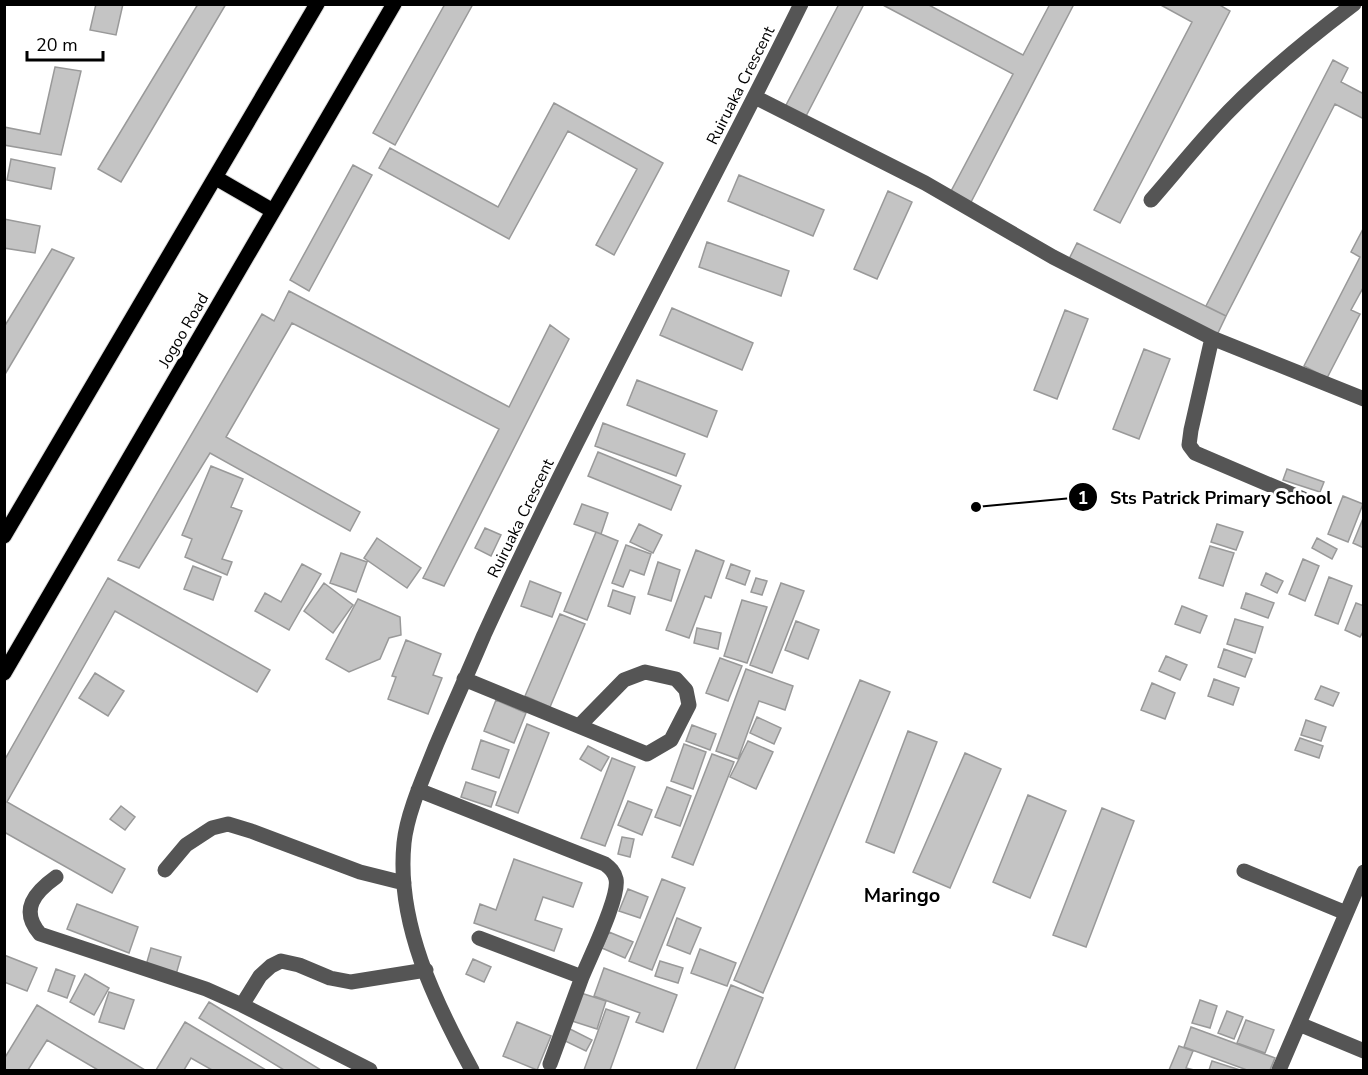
<svg xmlns="http://www.w3.org/2000/svg" width="1368" height="1075" font-family="'Nunito Sans',sans-serif">
  <style>
    .building { fill: #c4c4c4; stroke: #999; stroke-width: 1.5 }
    .lines { fill: none; stroke-linecap: round; stroke-linejoin: round }
    .major-casing { stroke: #dbdbdb; stroke-width: 17 }
    .minor { stroke: #555; stroke-width: 15 }
    .major { stroke: #000; stroke-width: 15 }
    .labels { text-anchor: middle; stroke-width: 6; stroke-linejoin: round; paint-order: stroke }
    .street-label { font-size: 16px; fill: #000; stroke: #fff }
    .quarter-label { font-size: 20px; font-weight: bold; fill: #000; stroke: #fff }
    .leader { fill: none; stroke: #000; stroke-width: 2 }
    .callout-dot { fill: #000; stroke: #fff; stroke-width: 2 }
    .mark-label { font-size: 18px; text-anchor: middle; font-weight: bold; fill: #fff }
    .callout-label { font-size: 18px; text-anchor: middle; font-weight: bold; fill: #000; stroke: #fff; stroke-width: 6; stroke-linejoin: round; paint-order: stroke }
  </style>
  <rect width="100%" height="100%" fill="#fff"/>
  <path class="building" d="M96 4H123L116 35 90 30Z
    M198 4H226L121 182 98 169Z
    M445 4H473L395 145 373 133Z
    M839 4H864L804 120 784 109Z
    M881 4H927L1023 55 1050 4H1074L969 206 949 195 1013 74Z
    M1159 4H1218L1230 11 1120 223 1094 210 1192 22Z
    M1333 60 1348 68 1341 82 1364 94V119L1335 104 1226 316 1206 306Z
    M55 67 81 71 61 155 4 145V127L40 134Z
    M554 103 663 163 614 255 596 245 637 169 568 131 509 239 379 168 390 148 498 207Z
    M11 159 55 168 51 189 7 180Z
    M353 165 372 175 309 291 290 280Z
    M739 175 824 210 813 236 728 201Z
    M888 191 912 202 877 279 854 269Z
    M4 219 40 226 35 253 4 248Z
    M1364 227V286L1351 310 1360 314 1327 378 1304 366 1360 257 1351 252Z
    M707 242 789 271 781 296 699 267Z
    M1077 243 1226 316 1216 337 1067 263Z
    M52 249 74 258 4 376V327Z
    M289 291 509 407 550 325 569 339 444 586 423 578 499 429 292 323 226 437 360 512 350 531 210 453 139 568 118 560 262 314 274 321Z
    M672 308 753 343 742 370 660 335Z
    M1065 310 1088 319 1057 399 1034 390Z
    M1144 349 1170 359 1139 439 1113 429Z
    M637 380 717 411 707 437 627 405Z
    M603 423 685 454 676 476 595 446Z
    M598 452 681 486 671 510 588 476Z
    M211 466 243 479 231 507 242 511 222 559 232 562 227 575 185 557 192 539 182 535Z
    M1287 469 1324 482 1320 492 1283 480Z
    M1343 496 1363 504 1348 542 1328 534Z
    M582 504 608 513 601 534 574 524Z
    M1364 516V548L1353 543Z
    M639 524 662 535 653 553 630 542Z
    M1217 524 1243 532 1236 550 1211 542Z
    M485 528 501 535 491 556 475 548Z
    M596 532 618 541 587 620 564 611Z
    M377 538 421 568 407 588 364 558Z
    M1317 538 1337 549 1332 559 1312 548Z
    M626 545 651 554 644 575 630 570 623 587 612 583Z
    M1210 546 1234 553 1223 586 1199 578Z
    M696 550 724 561 711 598 705 596 689 638 666 630Z
    M341 553 367 562 356 592 330 583Z
    M1303 559 1319 566 1305 601 1289 594Z
    M658 562 680 570 671 601 648 594Z
    M302 564 321 574 289 630 255 611 265 593 281 602Z
    M731 564 750 571 745 585 726 578Z
    M193 566 221 577 213 600 184 589Z
    M1266 573 1283 581 1277 593 1261 585Z
    M1329 577 1352 586 1338 624 1315 615Z
    M108 578 270 670 257 692 115 611 7 802 125 869 112 893 4 832V761Z
    M756 578 767 581 762 595 751 592Z
    M530 581 561 593 552 617 521 606Z
    M324 583 353 605 333 633 304 611Z
    M781 583 804 591 772 673 750 665Z
    M613 590 635 597 630 614 608 606Z
    M1246 593 1274 603 1268 618 1241 608Z
    M358 599 400 617 401 635 389 638 380 659 349 672 326 659Z
    M742 600 767 607 747 663 724 656Z
    M1356 603 1364 606V630L1360 637 1345 630Z
    M1182 606 1207 616 1200 633 1175 624Z
    M560 614 585 624 550 707 525 696Z
    M1235 619 1263 627 1255 653 1227 644Z
    M796 621 819 630 808 659 785 650Z
    M697 628 721 633 718 649 694 643Z
    M406 640 441 654 433 675 442 678 428 714 388 699 396 677 392 676Z
    M1224 649 1252 659 1245 677 1218 667Z
    M1166 656 1187 665 1180 680 1159 671Z
    M720 658 742 666 728 701 706 693Z
    M746 669 793 686 785 710 759 701 738 759 716 751Z
    M95 673 124 691 108 716 79 698Z
    M1214 679 1239 688 1233 705 1208 696Z
    M860 680 890 692 763 993 734 980Z
    M1152 683 1175 693 1165 719 1141 710Z
    M1321 686 1339 693 1333 706 1315 699Z
    M496 700 526 713 514 743 484 731Z
    M757 717 781 728 774 744 750 733Z
    M1306 720 1326 727 1321 741 1301 735Z
    M527 724 549 733 518 813 496 805Z
    M692 725 716 734 710 750 686 741Z
    M908 731 937 742 894 853 866 842Z
    M1300 738 1323 746 1319 758 1295 750Z
    M481 740 509 750 499 778 472 769Z
    M748 741 773 752 756 789 730 777Z
    M684 744 706 752 693 789 671 781Z
    M588 746 609 757 601 771 580 759Z
    M965 753 1001 769 950 888 913 872Z
    M712 754 734 762 693 865 672 857Z
    M612 758 635 767 605 846 581 838Z
    M466 782 496 792 491 807 461 797Z
    M667 787 691 796 680 826 655 817Z
    M1028 795 1066 811 1030 898 993 882Z
    M628 801 652 810 642 835 618 825Z
    M121 806 135 817 125 830 110 819Z
    M1102 808 1134 821 1086 947 1053 935Z
    M622 837 634 839 630 857 618 854Z
    M514 859 582 883 573 907 543 897 535 920 562 929 554 951 474 923 480 904 496 910Z
    M662 879 685 888 652 970 629 961Z
    M628 889 648 897 640 918 619 911Z
    M77 904 138 927 129 953 67 929Z
    M677 918 701 928 690 954 667 945Z
    M609 932 633 942 625 958 602 948Z
    M151 948 181 957 175 978 145 969Z
    M700 949 736 963 727 986 691 973Z
    M4 955 37 968 27 991 4 982Z
    M473 959 491 967 484 982 466 974Z
    M660 961 683 968 678 983 655 976Z
    M604 968 677 995 663 1032 636 1022 640 1013 594 996Z
    M56 969 75 976 67 998 48 991Z
    M85 974 109 988 94 1015 70 1002Z
    M731 985 763 998 734 1070H696Z
    M109 992 134 1000 124 1029 99 1022Z
    M581 993 606 1001 597 1029 572 1021Z
    M1200 1000 1217 1006 1210 1028 1192 1023Z
    M209 1002 321 1070H284L199 1018Z
    M37 1005 145 1070H98L47 1040 28 1070H4V1059Z
    M606 1009 629 1017 610 1070H584Z
    M1227 1011 1243 1017 1234 1039 1218 1033Z
    M1246 1020 1274 1030 1265 1053 1237 1043Z
    M185 1022 266 1070H212L191 1058 184 1070H156Z
    M517 1022 551 1036 537 1070 503 1056Z
    M1191 1027 1275 1058 1270 1070H1247L1184 1047Z
    M568 1028 592 1040 586 1051 563 1040Z
    M1179 1046 1193 1051 1186 1068 1194 1070H1169Z
    M1212 1061 1240 1070H1209Z"/>
  <g class="lines">
    <g class="major-casing">
      <path id="major" d="M216 178 273 211
        M4 536 317 4
        M4 673 394 4"/>
    </g>
    <path class="minor" d="M755 97 925 183 1053 257 1212 338 1364 399
      M1151 200C1172 176 1193 150 1215 126 1256 81 1305 41 1354 4
      M1212 338 1191 430 1189 445 1195 453 1303 499
      M464 679 647 754 671 740 689 705 686 690 676 679 645 672 624 680 579 726
      M418 790 605 864C610 868 614 871 616 879 620 897 590 957 582 977L479 938
      M165 870 186 845 212 828 228 824 251 831 360 872 404 883
      M1244 871 1346 913
      M56 877C35 892 19 910 40 934L206 989 242 1005 370 1070
      M242 1005 260 976 271 966 281 961 299 965 330 978 351 982 426 970
      M1299 1024 1364 1051
      M550 1064 582 977
      M472 1070C435 1002 396 923 404 843 407 813 424 776 435 748 451 710 468 673 484 635 582 421 697 215 801 4
      M1279 1070 1364 872"/>
    <use href="#major" class="major"/>
  </g>
  <g class="labels">
    <g class="street-label">
      <text transform="translate(740 85) rotate(-63)" y="6">Ruiruaka Crescent</text>
      <text transform="translate(183 330) rotate(-60)" y="6">Jogoo Road</text>
      <text transform="translate(520 518) rotate(-64)" y="6">Ruiruaka Crescent</text>
    </g>
    <g class="quarter-label">
      <text x="902" y="902">Maringo</text>
    </g>
  </g>
  <path class="leader" d="M976 507L1083 497"/>
  <g class="callout-dot">
    <circle cx="976" cy="507" r="6"/>
    <circle cx="1083" cy="497" r="15"/>
  </g>
  <g class="mark-label">
    <text x="1083" y="504">1</text>
  </g>
  <g class="callout-label">
    <text x="1221" y="504">Sts Patrick Primary School</text>
  </g>
  <rect width="1368" height="1075" fill="none" stroke="#000000" stroke-width="12"/>
  <path d="M27 51v9h76v-9" fill="none" stroke="#000000" stroke-width="3"/>
  <text x="36" y="51" font-size="18" fill="#000000" stroke="#ffffff" stroke-width="4.5" paint-order="stroke">20 m</text>
</svg>
